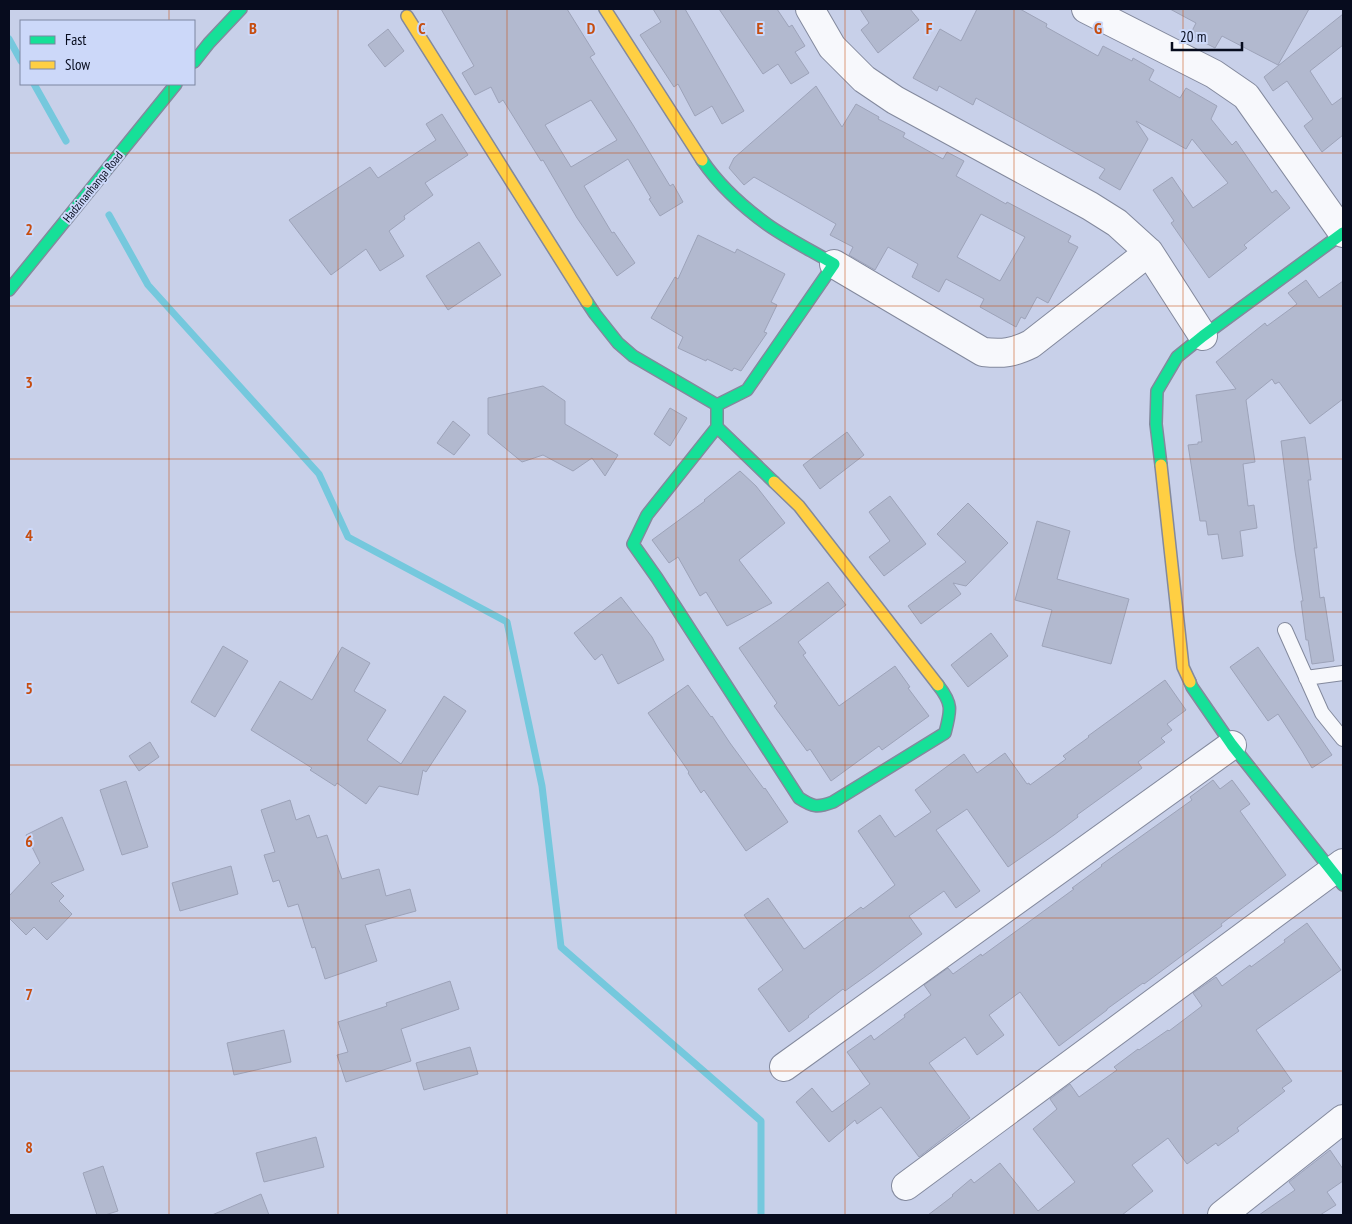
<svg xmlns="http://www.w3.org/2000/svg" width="1352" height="1224" font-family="'PT Sans Narrow',sans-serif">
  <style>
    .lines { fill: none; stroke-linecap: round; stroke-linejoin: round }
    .stream { stroke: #75c8dd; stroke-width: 7 }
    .building { fill: #b2b9cf; stroke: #9da3b9; fill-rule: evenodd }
    .lane-casing { stroke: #83899d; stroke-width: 16 }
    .street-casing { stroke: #83899d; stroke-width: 30 }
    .fast-casing { stroke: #83899d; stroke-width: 14 }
    .slow-casing { stroke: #83899d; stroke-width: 14 }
    .lane { stroke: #f7f8fc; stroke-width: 14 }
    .street { stroke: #f7f8fc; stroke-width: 28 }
    .fast { stroke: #16e098; stroke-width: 11 }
    .slow { stroke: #ffcf43; stroke-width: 11 }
    .grid { fill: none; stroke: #c64d0f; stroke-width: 1; stroke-opacity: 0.55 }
    .labels { text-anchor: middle; stroke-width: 4; stroke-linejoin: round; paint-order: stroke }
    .street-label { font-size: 12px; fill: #070c1e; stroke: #ccd8f9 }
    .grid-label { font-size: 16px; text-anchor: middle; font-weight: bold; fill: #c64d0f; stroke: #ccd8f9; stroke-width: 4; stroke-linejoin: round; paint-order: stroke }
  </style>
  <rect width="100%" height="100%" fill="#c8d0e9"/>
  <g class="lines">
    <path class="stream" d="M9 39 21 61
      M34 84 66 141
      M109 215 148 285 319 474 348 537 507 622 542 786 561 947 761 1121V1215"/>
  </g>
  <path class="building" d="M441 9H567L595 54 590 57 633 125 670 186 673 184 683 202 660 216 649 199 651 198 628 159 584 186 612 233 614 232 635 263 617 276 577 218 543 160 541 161 503 100 499 103 491 87 475 95 462 73 474 66ZM591 100 617 140 571 167 545 125Z
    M653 9H685L744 111 722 124 712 106 695 116 678 84 674 87 640 35 661 22Z
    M719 9H777L789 27 792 25 805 46 795 52 809 73 791 84 778 64 763 74Z
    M860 9H910L919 20 878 53 861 30 869 23Z
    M977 9H1020L1047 24 1046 27 1098 56 1103 46 1132 61 1133 58 1154 70 1149 80 1180 98 1186 88 1217 106 1211 119 1232 145 1236 141 1272 193 1276 190 1290 208 1244 245 1247 248 1209 278 1171 223 1174 221 1153 190 1172 177 1193 208 1228 183 1192 139 1186 149 1136 121 1148 139 1120 190 1099 178 1105 169 976 98 973 105 939 86 937 91 913 78 940 29 961 41Z
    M1170 9H1309L1278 65 1222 36 1215 48 1190 35 1196 23Z
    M1343 14V45L1310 71 1332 105 1343 97V135L1322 152 1304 126 1313 119 1287 81 1273 91 1264 77Z
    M388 29 404 51 385 67 368 45Z
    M816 86 842 127 856 104 879 117 878 119 905 133 903 137 943 159 947 152 964 161 956 176 1006 204 1007 202 1071 236 1068 242 1078 247 1048 303 1037 297 1025 319 1021 317 1016 327 980 307 984 299 946 279 939 292 912 277 918 264 888 247 875 270 849 255 853 247 830 235 836 224 754 177 744 185 729 168 734 158ZM981 214 1025 237 1000 281 957 257Z
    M442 114 468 155 425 183 433 195 404 216 405 219 389 231 404 256 380 271 366 249 331 275 289 220 370 167 378 178 436 140 426 124Z
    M698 235 735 253 737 249 785 274 771 302 777 305 764 332 767 333 741 371 734 368 732 371 707 359 706 361 678 348 683 337 651 318 675 277 678 279Z
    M479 242 501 275 448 310 426 276Z
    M1306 280 1319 298 1343 281V399L1310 424 1279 382 1275 384 1272 379 1246 400 1255 462 1243 464 1248 506 1254 505 1257 528 1240 531 1243 556 1222 559 1218 534 1208 535 1206 521H1200L1188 445 1198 444V442H1202L1196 395 1236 389 1216 362 1265 323 1267 326 1297 304 1288 293Z
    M543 386 565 401V424L618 455 605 476 592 458 573 471 543 455 522 462 488 434V398Z
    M670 408 687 418 670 446 654 434Z
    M453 421 470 435 454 455 437 443Z
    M847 432 864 455 820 489 803 465Z
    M1305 437 1311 480H1308L1317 548H1314L1320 598 1324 597 1334 661 1312 664 1308 640H1306L1301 601H1303L1295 551 1281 441Z
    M740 471 756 486 785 523 739 560 772 603 727 626 706 592 700 596 678 557 669 563 652 540 705 501 704 500Z
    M890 496 926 544 884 576 869 557 890 541 869 512Z
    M968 503 1008 543 966 586 953 583 961 594 921 624 908 606 966 562 937 534Z
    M1037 521 1070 531 1057 579 1129 599 1111 664 1042 646 1052 610 1015 600Z
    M828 582 846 605 798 642 806 653 803 655 839 706 895 666 910 687 908 688 929 716 882 750 879 746 831 781 810 749 807 751 774 706 777 703 739 648 780 619Z
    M621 597 652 637 664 660 618 684 602 654 595 660 574 633Z
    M991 633 1008 656 968 687 951 665Z
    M223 646 248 661 215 717 191 702Z
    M342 647 370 663 354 691 386 710 367 740 401 764 444 696 466 711 426 772 423 770 418 795 379 786 366 804 337 783 335 786 310 770 312 768 251 730 280 681 312 700Z
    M1258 647 1332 755 1312 768 1302 751 1278 714 1268 721 1230 667Z
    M1165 680 1186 710 1167 724 1172 730 1161 738 1165 742 1138 762 1142 768 1077 815 1078 817 1054 835 1008 867 967 809 936 830 980 891 956 908 944 891 909 916 922 934 873 971 845 991 843 989 808 1016 809 1017 789 1032 758 989 783 970 744 915 768 898 804 949 806 948 861 907 863 909 895 885 858 831 880 815 895 837 931 812 915 790 964 754 977 773 1005 753 1027 784 1029 783 1030 785 1066 759 1063 756 1089 737 1088 736Z
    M688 685 711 717 712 716 730 743 764 789 765 788 788 822 746 851 704 790 701 793 688 773 689 772 648 713Z
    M150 742 159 757 139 771 129 756Z
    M1213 780 1220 789 1232 780 1250 804 1240 811 1286 875 1221 924 1222 926 1144 984 1143 983 1107 1009V1010L1059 1046 1020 992 989 1015 1004 1035 977 1055 965 1037 929 1063 970 1118 919 1157 881 1107 857 1124 855 1120 829 1142 796 1102 812 1088 832 1112 870 1084 847 1052 871 1035 874 1040 905 1017 904 1015 931 995 924 985 948 968 953 974 981 954 982 956 1074 889 1072 888 1102 866 1101 865 1192 800 1190 797Z
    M126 781 148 847 122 855 100 790Z
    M290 800 296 820 309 815 317 838 327 835 342 879 379 869 386 896 410 889 416 911 365 925 377 961 325 979 315 947 312 948 298 904 288 907 279 880 273 882 264 855 275 852 261 810Z
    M62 817 84 870 51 883 64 896 59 901 72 914 47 940 34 927 26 935 9 918V896L40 863 26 835Z
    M231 866 238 894 180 911 172 883Z
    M1307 923 1341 970 1256 1030 1292 1081 1282 1088 1285 1091 1237 1128 1239 1131 1218 1146 1216 1143 1187 1164 1168 1138 1132 1165 1153 1191 1122 1215H928L953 1196 952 1195 971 1179 974 1183 1000 1163 1038 1211 1075 1182 1033 1129 1057 1109 1050 1099 1070 1084 1079 1097 1117 1070 1114 1067 1138 1049 1139 1050 1168 1030 1169 1031 1202 1006 1193 993 1216 977 1222 986 1250 965 1251 967 1285 942 1284 940Z
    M450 981 459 1009 401 1029 411 1061 346 1082 337 1055 348 1052 338 1022 387 1006 386 1003Z
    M284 1030 291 1062 234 1075 227 1043Z
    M470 1047 478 1074 424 1090 416 1063Z
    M316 1137 324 1167 264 1182 256 1153Z
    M1330 1150 1343 1169V1181L1327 1192 1336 1205 1320 1215H1259L1295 1190 1289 1182Z
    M103 1166 118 1211 105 1215H97L83 1173Z
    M261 1194 269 1215H212Z"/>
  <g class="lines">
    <g class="lane-casing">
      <path id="lane" d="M1285 630 1322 713 1343 739
        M1306 678 1343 673"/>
    </g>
    <g class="street-casing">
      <path id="street" d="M810 9 832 47 864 79 895 100 1090 206 1117 223 1149 252
        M1086 9 1214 74 1246 96 1343 233
        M834 264 983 352C1003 354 1013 353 1031 344L1149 252 1203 336
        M784 1067 1232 745
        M906 1186 1343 863
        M1222 1215 1343 1119"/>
    </g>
    <g class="fast-casing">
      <path id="fast" d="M194 62 209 43 241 9
        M9 290 176 84
        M587 302 595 314 618 343 633 356 717 405 747 390 834 264C812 251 788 239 768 225 743 207 719 185 702 160
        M717 405V427L647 515 633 544 657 578 799 798C813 807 817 808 833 802L945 733C951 710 953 704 938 685
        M717 427 774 482
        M1161 465 1156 424 1157 391 1177 357 1203 336 1343 233
        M1190 682 1192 687 1232 745 1343 885"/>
    </g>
    <g class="slow-casing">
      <path id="slow" d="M605 9 702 160
        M407 16 587 302
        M1161 465 1183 667 1190 682
        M774 482 799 506 938 685"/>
    </g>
    <use href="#lane" class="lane"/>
    <use href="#street" class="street"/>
    <use href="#fast" class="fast"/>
    <use href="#slow" class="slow"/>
  </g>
  <path class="grid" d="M169 9V21M338 9V1215M507 9V1215M676 9V1215M845 9V1215M1014 9V1215M1183 9V1215M169 84V1215M9 153H1343M9 306H1343M9 459H1343M9 612H1343M9 765H1343M9 918H1343M9 1071H1343"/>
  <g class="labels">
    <g class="street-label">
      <text transform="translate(93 187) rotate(-51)" y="4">Hadzinanhanga Road</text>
    </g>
  </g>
  <g class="grid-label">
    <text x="253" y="34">B</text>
    <text x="422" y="34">C</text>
    <text x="591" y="34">D</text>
    <text x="760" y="34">E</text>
    <text x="929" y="34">F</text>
    <text x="1098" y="34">G</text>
    <text x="29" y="235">2</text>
    <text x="29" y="388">3</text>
    <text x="29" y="541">4</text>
    <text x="29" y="694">5</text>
    <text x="29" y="847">6</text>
    <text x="29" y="1000">7</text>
    <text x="29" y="1153">8</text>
  </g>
  <rect width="1352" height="1224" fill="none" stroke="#070c1e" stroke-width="20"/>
  <rect x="20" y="20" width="175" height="65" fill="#ccd8f9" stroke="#7d86a1"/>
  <rect x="30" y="36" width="25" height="8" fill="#16e098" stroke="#7d86a1"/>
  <text x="65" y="45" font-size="15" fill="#070c1e">Fast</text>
  <rect x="30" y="61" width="25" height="8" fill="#ffcf43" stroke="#7d86a1"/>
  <text x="65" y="70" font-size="15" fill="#070c1e">Slow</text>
  <path d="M1172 42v8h70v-8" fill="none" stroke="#070c1e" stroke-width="2.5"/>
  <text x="1180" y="42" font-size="15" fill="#070c1e" stroke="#ccd8f9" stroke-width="4" paint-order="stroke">20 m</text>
</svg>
